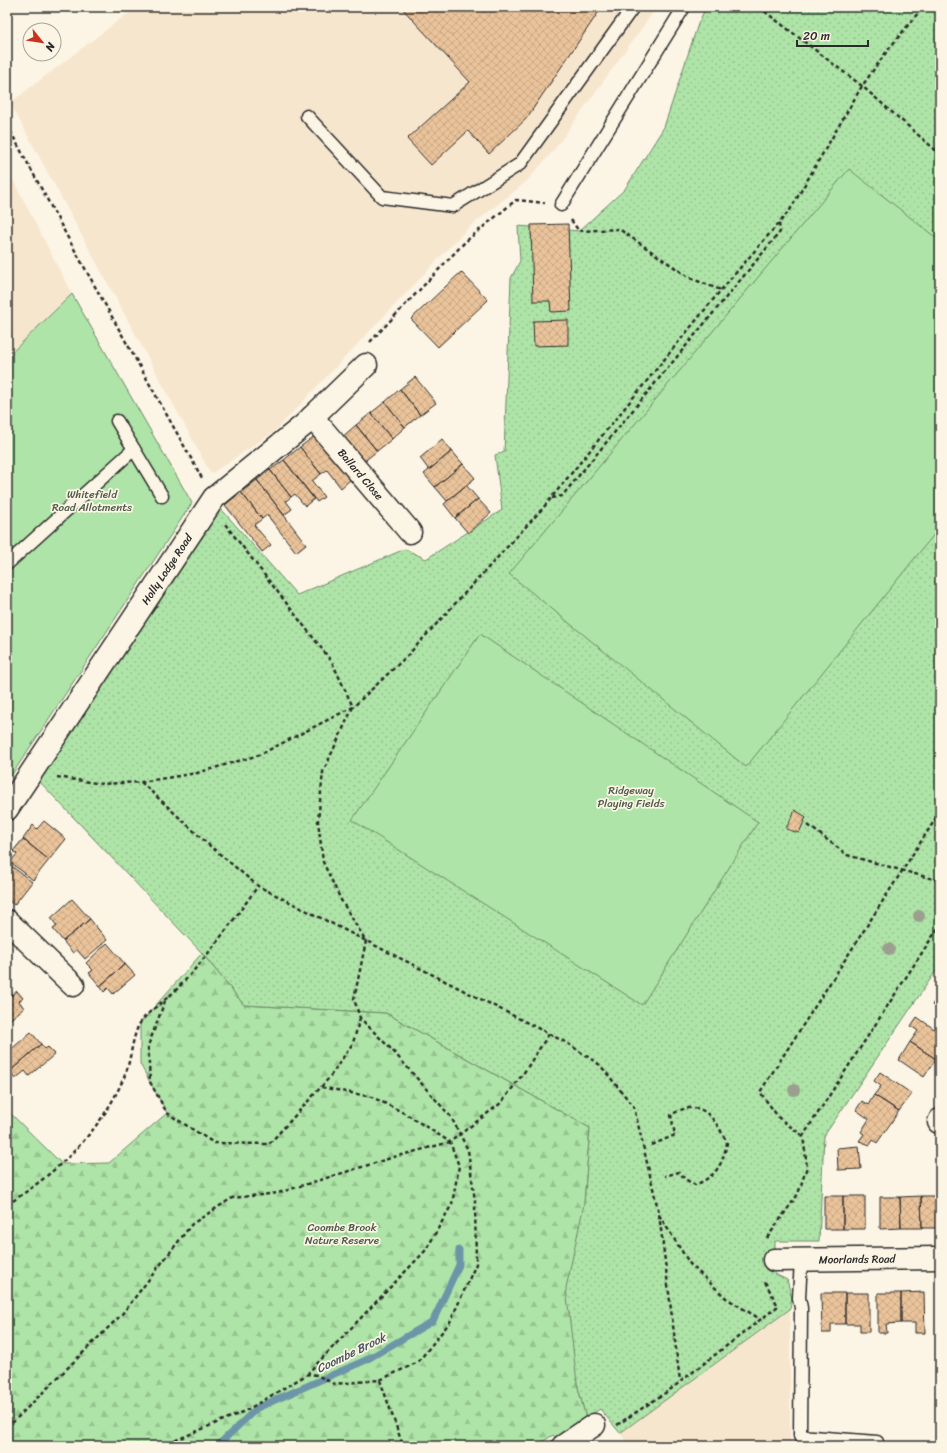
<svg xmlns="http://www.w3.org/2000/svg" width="947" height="1453" font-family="Sriracha,sans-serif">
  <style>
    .built { fill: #f7e6ce }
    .forest { fill: url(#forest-firs); stroke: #6c8869 }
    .park { fill: url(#park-dots); stroke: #6c8869 }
    .garden { fill: #aee4a7; stroke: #6c8869 }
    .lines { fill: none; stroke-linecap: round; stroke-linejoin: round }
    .stream { stroke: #6d95a8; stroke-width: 7 }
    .building { fill: url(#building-cross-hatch); stroke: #2b2b2b }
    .service-casing { stroke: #2b2b2b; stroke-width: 15 }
    .minor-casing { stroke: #2b2b2b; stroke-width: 25 }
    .path { stroke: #2b2b2b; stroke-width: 2.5; stroke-dasharray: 4 3; stroke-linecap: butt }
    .service { stroke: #fcf5e5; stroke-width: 12 }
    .minor { stroke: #fcf5e5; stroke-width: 22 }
    .tree { fill: #9b9f90 }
    .labels { text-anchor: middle; stroke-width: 3.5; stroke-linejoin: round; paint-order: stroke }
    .street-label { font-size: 11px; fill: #2b2b2b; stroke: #fcf5e5 }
    .park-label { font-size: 11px; fill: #4c594a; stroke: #fcf5e5 }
    .water-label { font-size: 12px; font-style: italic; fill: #46575f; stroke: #fcf5e5 }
  </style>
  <defs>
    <pattern id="forest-firs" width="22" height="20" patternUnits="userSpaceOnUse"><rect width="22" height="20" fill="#aee4a7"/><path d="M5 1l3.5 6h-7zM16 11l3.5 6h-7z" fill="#96c490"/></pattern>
    <pattern id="park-dots" width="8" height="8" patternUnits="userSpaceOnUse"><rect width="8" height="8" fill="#aee4a7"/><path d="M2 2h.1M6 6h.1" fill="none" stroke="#96c490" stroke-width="1.8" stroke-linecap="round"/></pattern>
    <pattern id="building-cross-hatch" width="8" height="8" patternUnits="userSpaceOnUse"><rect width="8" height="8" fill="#eac39a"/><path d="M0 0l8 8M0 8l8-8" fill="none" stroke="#c9a885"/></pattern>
  </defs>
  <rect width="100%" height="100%" fill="#fcf5e5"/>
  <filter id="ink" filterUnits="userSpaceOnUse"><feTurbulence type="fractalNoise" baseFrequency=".025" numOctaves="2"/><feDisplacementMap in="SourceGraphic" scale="8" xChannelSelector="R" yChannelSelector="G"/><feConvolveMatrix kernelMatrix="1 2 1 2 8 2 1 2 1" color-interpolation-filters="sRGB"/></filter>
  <g filter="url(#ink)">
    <path class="built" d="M136 7H657L554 150 526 182 466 230 275 431 211 474 10 103Z
      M7 168 72 294 7 357Z
      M790 1309V1446H629L620 1433Z"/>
    <path class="forest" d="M202 953 244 1005 386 1013 590 1128 584 1204 577 1383 586 1418 557 1439 553 1435 536 1446H7V1110L62 1164 109 1163 167 1113 140 1064V1023Z"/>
    <path class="park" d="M706 7H940V965L824 1136 819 1241H775V1274L787 1280 792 1298 790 1309 620 1433 600 1409 586 1418 577 1383 566 1288 584 1204 590 1128 386 1013 244 1005 202 953 39 781 215 502 297 595 405 549 426 559 502 510 495 455 504 452 511 278 520 261 518 226 579 231 625 189 664 127 698 24Z"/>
    <path class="garden" d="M849 169 940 241V527L746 767 509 574Z
      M72 294 192 503 7 782V357Z
      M480 634 758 822 642 1005 352 820Z"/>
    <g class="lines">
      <path class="stream" d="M217 1446 257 1408 366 1360 433 1321 459 1265V1250"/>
    </g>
    <path class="building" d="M401 7H602L526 119 489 154 468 131 431 165 407 139 470 82Z
      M568 224 571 311 551 312 550 301H533L531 225Z
      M461 272 488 300 438 347 411 319Z
      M568 320V345L534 346 533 321Z
      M7 331 12 336 7 342Z
      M415 377 436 403 420 415 400 389Z
      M400 389 420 415 405 427 385 402Z
      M385 402 405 427 392 439 371 413Z
      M371 413 392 439 377 451 356 425Z
      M356 425 377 451 362 463 341 438Z
      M316 435 350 480 341 488 327 470 321 474 300 447Z
      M442 439 452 451 429 470 420 458Z
      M300 447 321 474 312 481 324 497 317 502 284 460Z
      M452 451 463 464 435 487 424 474Z
      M284 460 314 499 305 506 295 494 291 497 270 470Z
      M463 464 475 478 447 501 435 487Z
      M270 470 291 497 286 501 292 509 284 515 257 480Z
      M257 480 306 544 296 552 267 515 262 519 241 492Z
      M466 485 478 499 455 518 444 504Z
      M241 492 262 519 254 525 271 545 262 552 225 505Z
      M478 499 491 513 468 533 455 518Z
      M795 810 806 817 799 833 786 829Z
      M44 821 66 839 49 860 23 839 33 825 37 829Z
      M23 839 49 860 33 880 10 862 17 854 13 851Z
      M9 864 32 882 14 905 7 899V867Z
      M72 899 90 919 63 941 53 929 57 926 51 918Z
      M90 919 107 940 85 959 77 950 73 953 63 941Z
      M107 943 125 964 100 986 89 973 93 970 86 963Z
      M125 964 135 975 113 994 108 988 104 992 100 986Z
      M7 988 12 994 7 999Z
      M17 991 23 998 19 1001 24 1008 7 1022V999Z
      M938 996 940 997V1010L932 1005Z
      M917 1017 940 1033V1053L936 1059 910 1042 918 1031 911 1026Z
      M31 1032 41 1044 7 1074V1053Z
      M910 1042 936 1059 924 1077 899 1060Z
      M41 1044 45 1049 48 1047 55 1054 29 1076 25 1071 15 1079 9 1072Z
      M880 1072 912 1094 899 1111 874 1095 881 1086 874 1081Z
      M874 1095 899 1111 877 1143 873 1140 870 1145 859 1141 864 1134 861 1132 869 1119 856 1110 862 1101 868 1105Z
      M859 1146 861 1169 838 1170 837 1148Z
      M824 1196H843V1229H824Z
      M843 1196H865V1229H843Z
      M921 1196H940V1228H922Z
      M921 1196 922 1228H901L900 1197Z
      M880 1197H900L901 1228 880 1229Z
      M924 1292 925 1333H915V1323H901V1293Z
      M821 1293H845V1324H831V1333H822Z
      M845 1293H869V1332H860V1324H845Z
      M878 1293H901V1323L886 1324 887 1333H878Z"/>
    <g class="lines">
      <g class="service-casing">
        <path id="service" d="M307 116 382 197 453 206 520 164 633 7
          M561 205 684 7
          M117 421 162 496
          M7 564 134 449
          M801 1259 799 1298 801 1308 800 1436 877 1442"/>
      </g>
      <g class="minor-casing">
        <g id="minor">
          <path id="s1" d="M312 417 410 532"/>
          <path id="s2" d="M7 809 214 498 304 425 366 365"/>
          <path d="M7 921 73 985"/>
          <path d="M939 1122 940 1120"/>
          <path id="s3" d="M774 1260 940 1258"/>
          <path d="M563 1446 594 1425"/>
        </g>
      </g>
      <path class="path" d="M759 7 862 86 940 154
        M764 10 770 7
        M7 125 68 238 202 478
        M571 220 579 231 619 229 690 278 721 290
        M370 342 465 242 516 200 545 203
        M552 498 562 496 780 232 779 223
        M57 777 102 784 141 782 197 773 259 755 353 707 407 656 543 508 721 290 790 210 862 86 887 51 923 7
        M141 782 209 845 258 886 567 1043 600 1065 634 1107 659 1214 680 1381
        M808 825 847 855 940 881
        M165 1001 148 1046 150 1082 167 1113 214 1143 269 1144 321 1087 372 1097 406 1114 450 1142 459 1166 452 1204 426 1250 308 1373
        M321 1087 329 1078 353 1043 360 1018
        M803 1136 779 1118 760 1092 940 812
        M652 1145 675 1135 671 1115C701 1096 715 1118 727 1143 722 1165 717 1176 695 1185L685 1179 679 1172 665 1176
        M7 1205C58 1171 101 1133 125 1075 131 1061 132 1036 140 1023 145 1014 167 999 176 990 206 959 232 922 258 886
        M659 1215 690 1264 726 1298 760 1319
        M767 1238 798 1194 807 1167 803 1136 940 925
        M765 1282 778 1306
        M380 1380 403 1446
        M617 1425 671 1389 778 1306
        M7 1428 122 1314 192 1224 232 1198 278 1193 394 1157 450 1142 501 1103 523 1074 549 1034
        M162 1446 245 1411 308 1374 317 1375 334 1384 380 1380 418 1362 450 1322 476 1264 475 1201 468 1150 451 1117 392 1050 360 1018 354 999 366 941 341 900 323 862 318 821 323 772 353 707 332 662 225 524"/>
      <use href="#service" class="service"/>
      <use href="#minor" class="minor"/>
    </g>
    <g class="tree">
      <circle cx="919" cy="916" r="6"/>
      <circle cx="889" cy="949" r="6"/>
      <circle cx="794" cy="1090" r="6"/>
    </g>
  </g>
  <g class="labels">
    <g class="street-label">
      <text dy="4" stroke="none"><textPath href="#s1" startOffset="75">Ballard Close</textPath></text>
      <text dy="4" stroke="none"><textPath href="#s2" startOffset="288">Holly Lodge Road</textPath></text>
      <text dy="4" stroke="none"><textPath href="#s3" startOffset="83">Moorlands Road</textPath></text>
    </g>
    <g class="park-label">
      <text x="92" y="498">Whitefield<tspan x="92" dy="13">Road Allotments</tspan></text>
      <text x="631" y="794">Ridgeway<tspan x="631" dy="13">Playing Fields</tspan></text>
      <text x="342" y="1231">Coombe Brook<tspan x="342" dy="13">Nature Reserve</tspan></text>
    </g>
    <g class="water-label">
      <text transform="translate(351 1353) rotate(-26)" y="4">Coombe Brook</text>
    </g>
  </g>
  <rect width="947" height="1453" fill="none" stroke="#fcf5e5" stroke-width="24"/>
  <rect x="12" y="12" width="923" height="1429" fill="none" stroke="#2b2b2b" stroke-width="1.5" filter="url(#ink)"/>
  <g transform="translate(42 42) rotate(120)"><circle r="19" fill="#fcf5e5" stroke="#a8a49b"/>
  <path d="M0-3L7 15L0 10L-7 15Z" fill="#c8321e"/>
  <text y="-6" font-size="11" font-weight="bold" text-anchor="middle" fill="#2b2b2b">N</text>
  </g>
  <path d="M797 40v6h71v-6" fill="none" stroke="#2b2b2b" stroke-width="2"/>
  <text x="803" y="40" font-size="12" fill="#2b2b2b" stroke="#fcf5e5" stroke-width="3" paint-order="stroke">20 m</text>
</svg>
